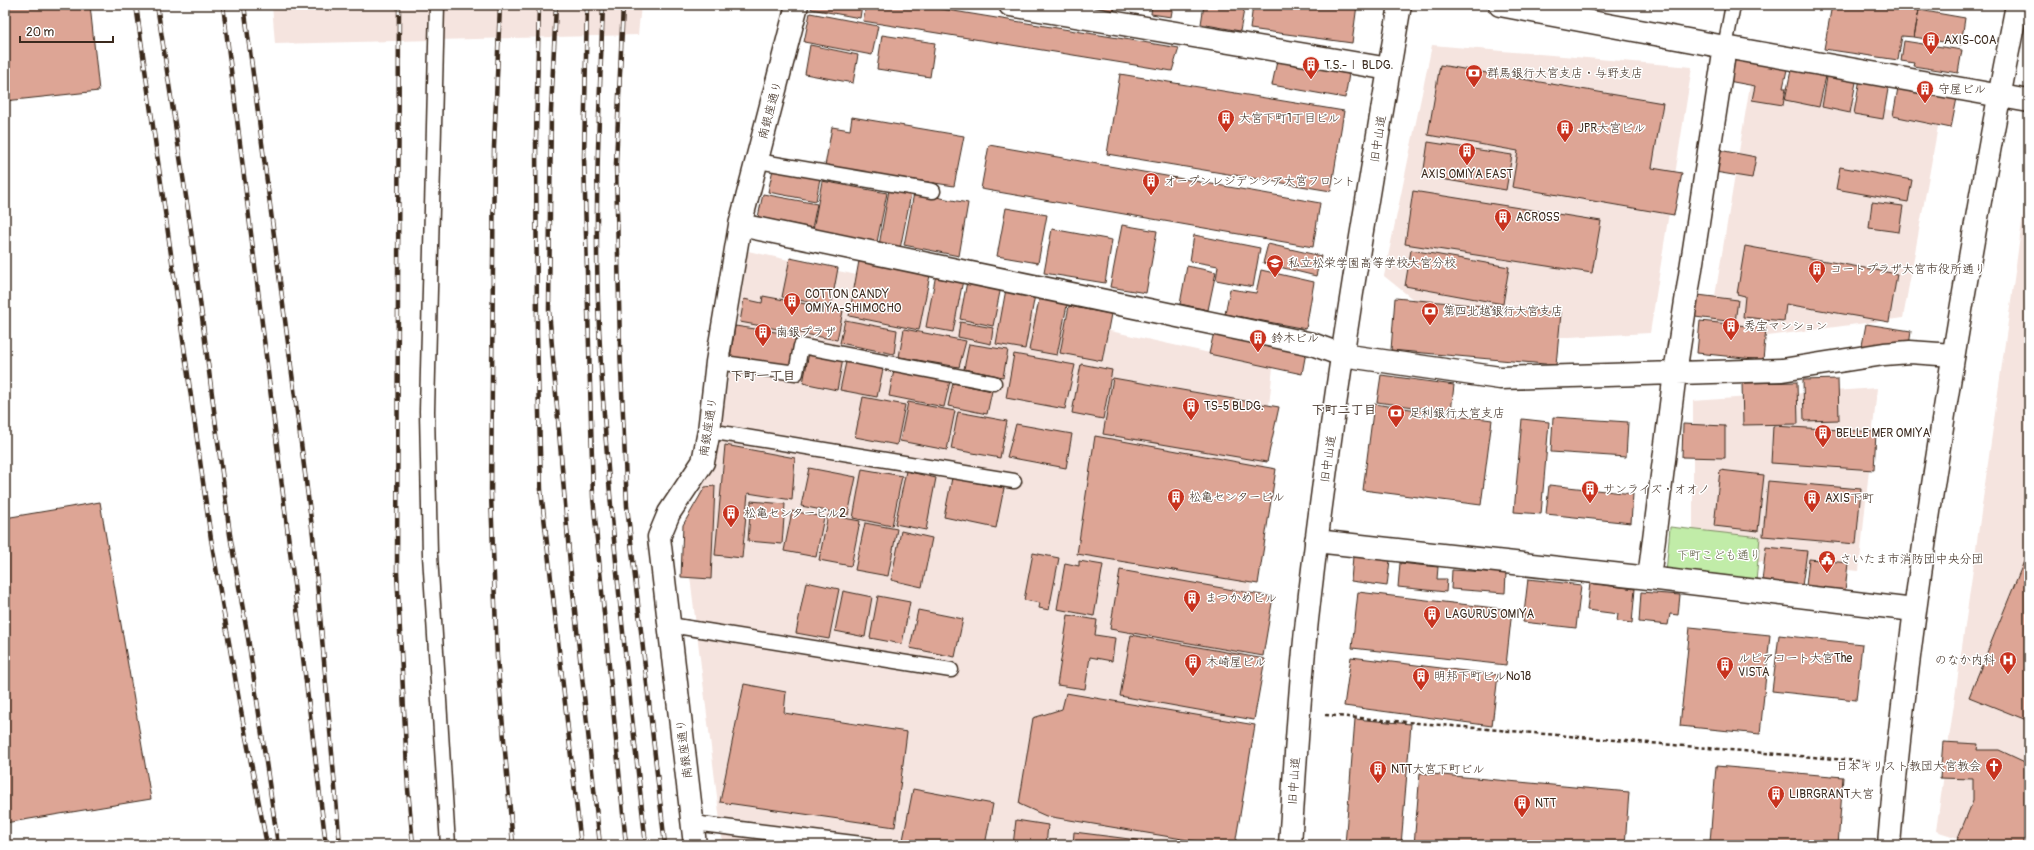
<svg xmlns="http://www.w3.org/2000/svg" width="2034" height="850" font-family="Pangolin,'Klee One',sans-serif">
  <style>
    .built { fill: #f5e4df }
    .green { fill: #c1eca8; stroke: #7e8b63 }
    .building { fill: #dda595; stroke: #3b2a1e }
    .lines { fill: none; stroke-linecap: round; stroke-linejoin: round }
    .lane-casing { stroke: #3b2a1e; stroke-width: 17 }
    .street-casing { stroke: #3b2a1e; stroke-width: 25 }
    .secondary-casing { stroke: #3b2a1e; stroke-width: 25 }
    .path { stroke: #3b2a1e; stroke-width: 2.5; stroke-dasharray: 4 3; stroke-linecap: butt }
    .lane { stroke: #fff; stroke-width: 14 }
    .street { stroke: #fff; stroke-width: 22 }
    .secondary { stroke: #fff; stroke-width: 22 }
    .rail-casing { stroke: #3b2a1e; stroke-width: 4.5 }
    .rail { stroke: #fff; stroke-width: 3; stroke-dasharray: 9; stroke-linecap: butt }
    .labels { text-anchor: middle; stroke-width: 3; stroke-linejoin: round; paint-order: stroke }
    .poi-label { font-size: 12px; fill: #3b2a1e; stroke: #fff; text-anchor: start }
    .street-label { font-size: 12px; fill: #3b2a1e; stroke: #fff }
    .park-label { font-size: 12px; fill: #5c5a40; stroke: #fff }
    .neighbourhood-label { font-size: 13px; font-weight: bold; fill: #3b2a1e; stroke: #fff }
  </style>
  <rect width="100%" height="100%" fill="#fff"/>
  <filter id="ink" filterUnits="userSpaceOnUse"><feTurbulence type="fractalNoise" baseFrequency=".025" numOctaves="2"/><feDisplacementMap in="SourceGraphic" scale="8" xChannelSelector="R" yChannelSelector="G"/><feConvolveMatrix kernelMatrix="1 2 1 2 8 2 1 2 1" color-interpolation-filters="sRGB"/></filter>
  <g filter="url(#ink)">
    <path class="built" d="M272 5H641L638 35 275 44Z
      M1432 45 1692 67 1650 333 1466 342 1384 276Z
      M1751 79 1939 121 1903 318 1707 344Z
      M2029 173V845H1980L1936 831Z
      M748 251 1273 367 1224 845H723L686 544 726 394Z
      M1877 388 1859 571 1693 556V401Z"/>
    <path class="green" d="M1670 527 1760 537 1756 582 1666 573Z"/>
    <path class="building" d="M5 5H90L99 91 5 101Z
      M812 5H862L860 18 811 9Z
      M866 5H917L1179 48 1172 71 863 21Z
      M1074 5H1092V9Z
      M1096 5H1115L1114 12 1095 8Z
      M1152 5H1173L1171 17 1151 14Z
      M1204 5H1245L1240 31 1201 24Z
      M1253 5H1357L1352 43 1250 29Z
      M1832 5H1890L1919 10 1914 37 1902 36 1898 60 1824 49Z
      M1919 10 1965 18 1961 45 1914 37Z
      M810 13 878 26 872 55 804 42Z
      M882 35 935 43 930 77 877 69Z
      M1904 41 1962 50 1958 73 1913 66 1914 63 1901 61Z
      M810 45 858 55 853 83 805 74Z
      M1733 54 1788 65 1783 88H1786L1783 105 1752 100 1755 86 1728 81Z
      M1277 61 1349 74 1345 98 1272 85Z
      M1440 65 1663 103 1652 168 1682 173 1674 215 1512 187 1518 151 1428 135Z
      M1792 65 1827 72 1819 107 1785 100Z
      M1828 71 1857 77 1850 113 1822 107Z
      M1120 74 1344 111 1331 191 1107 154Z
      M1860 78 1889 83 1883 119 1854 114Z
      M1899 82 1958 93 1951 128 1893 116Z
      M852 117 964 136 954 186 825 166 832 127 850 130Z
      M1428 142 1512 155 1506 190 1423 176Z
      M989 145 1320 203 1313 247 981 189Z
      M1719 150 1756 157 1752 178 1715 172Z
      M1840 167 1912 180 1908 202 1836 189Z
      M773 169 820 178 816 201 768 192Z
      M822 181 887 193 877 242 813 230Z
      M889 190 911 194 900 249 879 245Z
      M1413 191 1601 221 1592 273 1405 244Z
      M914 193 968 203 959 256 904 245Z
      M763 194 817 204 812 228 758 217Z
      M1872 202 1903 206 1899 232 1869 228Z
      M1006 208 1047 215 1038 263 997 256Z
      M1122 225 1157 231 1146 293 1110 287Z
      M1052 229 1112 240 1105 283 1044 273Z
      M1194 235 1260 248 1253 287 1216 280 1218 266 1190 261Z
      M1268 244 1321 256 1316 276 1263 263Z
      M1745 246 1897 274 1889 322 1786 304 1784 321 1743 317 1745 296 1737 294Z
      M1411 250 1509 267 1503 304 1405 286Z
      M790 258 838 268 831 306 782 297Z
      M859 261 930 275 919 330 849 316Z
      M1187 266 1216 272 1208 310 1180 304Z
      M1261 270 1314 282 1306 329 1225 314 1230 289 1256 293Z
      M936 274 963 280 953 332 926 327Z
      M968 276 1002 282 993 326 960 319Z
      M1006 289 1035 295 1025 349 996 344Z
      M1040 295 1068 300 1057 355 1029 350Z
      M1698 295 1738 300 1735 322 1695 317Z
      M763 296 843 311 837 340 740 322 744 299 762 303Z
      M1395 298 1561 313 1556 365 1391 350Z
      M1069 306 1111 314 1102 361 1060 353Z
      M845 320 897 330 894 354 840 343Z
      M1700 321 1766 328 1763 360 1697 353Z
      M960 322 993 328 991 344 958 337Z
      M1866 324 1911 331 1909 346 1861 351Z
      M735 326 796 335 791 368 730 359Z
      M904 329 966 341 959 367 899 357Z
      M1214 332 1306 352 1302 374 1209 354Z
      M969 344 1008 350 1003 377 964 369Z
      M809 353 843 359 837 390 803 383Z
      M1014 354 1075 365 1065 409 1006 398Z
      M846 362 883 369 877 397 840 390Z
      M1081 364 1112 370 1103 419 1072 413Z
      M894 370 950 381 944 407 889 396Z
      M1381 375 1454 385 1451 412 1377 402Z
      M1113 378 1279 407 1267 462 1103 434Z
      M1838 379 1839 420 1804 421 1803 380Z
      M1797 382 1798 424 1743 425 1742 383Z
      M953 383 992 391 987 414 948 406Z
      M863 397 905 405 897 445 855 437Z
      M908 402 955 411 947 450 900 441Z
      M1374 404 1492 420 1481 505 1363 490Z
      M958 412 1007 421 1000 458 951 449Z
      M1553 417 1628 422 1626 457 1551 452Z
      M1522 419 1549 422 1541 514 1514 512Z
      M1016 424 1072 434 1066 468 1007 457Z
      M1683 424 1725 426V458L1682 457Z
      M1773 426 1876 432 1874 470 1771 463Z
      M1095 436 1276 469 1258 584 1077 554Z
      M725 445 795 458 792 500 748 493 742 558 715 555Z
      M809 468 856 477 848 515 801 506Z
      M862 469 902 476 892 526 853 518Z
      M1720 470 1764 475 1758 531 1714 526Z
      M906 471 936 478 926 530 895 524Z
      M952 478 1004 488 996 528 944 517Z
      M1768 481 1861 489 1856 544 1763 536Z
      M1549 485 1633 494 1631 523 1546 514Z
      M715 486 711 579 681 577 683 525 705 487Z
      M751 501 785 504 782 544 748 541Z
      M100 502 151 799 5 823V518Z
      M792 511 824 517 816 557 784 551Z
      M828 515 860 521 851 566 819 560Z
      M865 523 897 529 888 576 855 570Z
      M901 531 932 538 922 587 891 580Z
      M1766 547 1807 551 1802 586 1762 581Z
      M2029 549V721L1969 697Z
      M1033 553 1059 558 1049 610 1039 608 1040 603 1024 600Z
      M1353 556 1390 560 1387 586 1351 581Z
      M1809 559 1848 563 1845 591 1806 586Z
      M1079 561 1103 565 1094 616 1057 609 1065 563 1079 566Z
      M1400 563 1438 567 1437 579H1447L1446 592 1398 587Z
      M1120 570 1273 597 1263 656 1110 629Z
      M1452 570 1506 573 1505 593 1451 589Z
      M1528 579 1581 585 1576 628 1523 622Z
      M806 582 839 589 829 639 796 633Z
      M1590 583 1635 589 1632 623 1617 621 1618 614 1587 610Z
      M843 591 872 597 865 637 835 631Z
      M1358 592 1512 610 1506 665 1352 648Z
      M1641 592 1680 595 1678 615 1670 614 1668 625 1639 622Z
      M878 596 910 602 902 644 870 638Z
      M918 610 963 619 955 657 910 648Z
      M1068 615 1097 620 1095 635 1115 638 1112 661 1090 657 1085 689 1057 685Z
      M1690 627 1770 635 1760 734 1680 726Z
      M1131 635 1265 659 1254 720 1120 696Z
      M1779 635 1862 644 1856 700 1772 691Z
      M1351 657 1498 675 1492 726 1344 706Z
      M744 684 786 692 784 713 907 732 895 827 720 802Z
      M1066 693 1255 725 1235 845H1218L1046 816 1019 804 1033 718 1062 709Z
      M1355 719 1411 724 1401 845H1345Z
      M1943 742 1978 744 1977 750H1999L2029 764V833L2024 845H1955L1973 801V779L1940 778Z
      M1716 766 1843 777 1838 845H1745L1710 842Z
      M1420 773 1629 792 1625 845H1414Z
      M913 789 993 804 985 845H932L903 840Z
      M1016 820 1048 825 1046 845H1013Z
      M1074 832 1177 845H1073Z
      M731 841 768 845H731Z"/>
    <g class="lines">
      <g class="lane-casing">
        <path id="lane" d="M437 5 427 411 430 555 448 845
          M1725 47 1733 5
          M757 161 933 191
          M717 362 796 373 801 346 994 383
          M709 431 1014 481
          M670 625 951 670
          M693 823 870 845"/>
      </g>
      <g class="street-casing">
        <path id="street" d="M1010 5 1389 69
          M1500 5 1725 47 2029 101
          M740 225 1312 344 1342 355 1500 378 1782 370 1884 354 1910 352 1953 355
          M1316 541 1649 578 1914 610
          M1649 578 1675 373 1725 47
          M695 845 659 537 669 513 703 462 709 431 717 362 740 225 797 5"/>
      </g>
      <g class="secondary-casing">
        <path id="secondary" d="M1290 845C1295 770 1299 695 1307 620 1330 414 1365 209 1400 5
          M1889 845C1899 720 1916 596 1935 472 1959 316 1986 160 2017 5"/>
      </g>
      <path class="path" d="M1325 715 1870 762"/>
      <use href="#lane" class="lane"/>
      <use href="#street" class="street"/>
      <use href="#secondary" class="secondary"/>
      <g class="rail-casing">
        <path id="rail" d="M136 5 211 539 240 706 267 845
          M157 5 190 223 230 535 248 638 278 845
          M223 5 326 845
          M244 5 313 535 340 845
          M399 5 397 572 408 789 413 845
          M500 5 494 147 491 495 497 657 513 845
          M539 5 536 139 537 334 541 490 581 845
          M556 5 551 111 549 310 570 564 600 845
          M587 5 584 158 593 497 626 845
          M603 5C599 112 594 219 599 327 607 500 627 673 646 845
          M623 5 616 164 620 346 627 506 665 845"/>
      </g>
      <use href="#rail" class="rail"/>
    </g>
  </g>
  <defs>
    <g id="building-pin" transform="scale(0.9)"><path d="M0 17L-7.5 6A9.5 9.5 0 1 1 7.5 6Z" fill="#c8321e" stroke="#fff"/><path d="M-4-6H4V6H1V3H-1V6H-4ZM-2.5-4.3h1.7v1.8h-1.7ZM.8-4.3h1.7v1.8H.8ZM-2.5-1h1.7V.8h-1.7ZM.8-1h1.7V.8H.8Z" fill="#fff"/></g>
    <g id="bank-pin" transform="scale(0.9)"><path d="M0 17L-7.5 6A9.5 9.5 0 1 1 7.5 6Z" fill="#c8321e" stroke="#fff"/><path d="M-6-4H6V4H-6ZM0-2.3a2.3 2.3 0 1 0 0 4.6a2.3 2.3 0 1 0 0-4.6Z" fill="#fff"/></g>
    <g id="school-pin" transform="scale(0.9)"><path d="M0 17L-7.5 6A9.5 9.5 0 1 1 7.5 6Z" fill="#c8321e" stroke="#fff"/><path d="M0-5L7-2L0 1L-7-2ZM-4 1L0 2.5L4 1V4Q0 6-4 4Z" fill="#fff"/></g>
    <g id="civic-pin" transform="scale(0.9)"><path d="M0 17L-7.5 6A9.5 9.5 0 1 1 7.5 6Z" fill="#c8321e" stroke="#fff"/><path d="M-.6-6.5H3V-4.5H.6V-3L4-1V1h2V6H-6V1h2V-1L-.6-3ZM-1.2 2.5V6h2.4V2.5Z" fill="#fff"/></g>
    <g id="hospital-pin" transform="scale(0.9)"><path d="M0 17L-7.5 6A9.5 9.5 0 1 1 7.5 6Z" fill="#c8321e" stroke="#fff"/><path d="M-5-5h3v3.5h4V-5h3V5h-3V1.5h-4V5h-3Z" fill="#fff"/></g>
    <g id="church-pin" transform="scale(0.9)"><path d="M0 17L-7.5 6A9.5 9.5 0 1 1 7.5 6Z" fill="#c8321e" stroke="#fff"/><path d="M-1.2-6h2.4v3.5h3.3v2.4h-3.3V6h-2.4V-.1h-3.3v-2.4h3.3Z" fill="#fff"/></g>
  </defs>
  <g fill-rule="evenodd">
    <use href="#building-pin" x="1931" y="40"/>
    <use href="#building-pin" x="1311" y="65"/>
    <use href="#bank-pin" x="1474" y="73"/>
    <use href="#building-pin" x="1925" y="89"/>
    <use href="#building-pin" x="1226" y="118"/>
    <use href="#building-pin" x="1565" y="128"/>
    <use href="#building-pin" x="1467" y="151"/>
    <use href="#building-pin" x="1151" y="181"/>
    <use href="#building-pin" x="1503" y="217"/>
    <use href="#school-pin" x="1275" y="263"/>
    <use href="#building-pin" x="1817" y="269"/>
    <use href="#building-pin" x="792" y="301"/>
    <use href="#bank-pin" x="1430" y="311"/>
    <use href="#building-pin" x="1731" y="326"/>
    <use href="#building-pin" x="763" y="332"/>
    <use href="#building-pin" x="1258" y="338"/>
    <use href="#building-pin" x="1191" y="406"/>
    <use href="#bank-pin" x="1396" y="413"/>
    <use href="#building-pin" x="1823" y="433"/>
    <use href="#building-pin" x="1590" y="489"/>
    <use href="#building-pin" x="1176" y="497"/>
    <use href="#building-pin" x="1812" y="498"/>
    <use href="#building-pin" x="731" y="513"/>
    <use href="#civic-pin" x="1827" y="559"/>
    <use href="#building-pin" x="1192" y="598"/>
    <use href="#building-pin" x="1432" y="614"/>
    <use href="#hospital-pin" x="2008" y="660"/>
    <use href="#building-pin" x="1193" y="662"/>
    <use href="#building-pin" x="1725" y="665"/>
    <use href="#building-pin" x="1421" y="676"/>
    <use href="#church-pin" x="1994" y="766"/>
    <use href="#building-pin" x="1378" y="769"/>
    <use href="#building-pin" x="1776" y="794"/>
    <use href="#building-pin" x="1522" y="803"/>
  </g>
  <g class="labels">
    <g class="poi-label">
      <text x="1944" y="44">AXIS-COA</text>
      <text x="1324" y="69">T.S.-Ⅰ BLDG.</text>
      <text x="1487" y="77">群馬銀行大宮支店・与野支店</text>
      <text x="1938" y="93">守屋ビル</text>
      <text x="1239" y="122">大宮下町1丁目ビル</text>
      <text x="1578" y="132">JPR大宮ビル</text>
      <text x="1467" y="178" text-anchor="middle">AXIS OMIYA EAST</text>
      <text x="1164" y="185">オープンレジデンシア大宮フロント</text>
      <text x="1516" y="221">ACROSS</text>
      <text x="1288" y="267">私立松栄学園高等学校大宮分校</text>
      <text x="1830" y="273">コートプラザ大宮市役所通り</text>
      <text x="805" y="298">COTTON CANDY<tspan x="805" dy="14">OMIYA-SHIMOCHO</tspan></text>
      <text x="1443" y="315">第四北越銀行大宮支店</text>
      <text x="1744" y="330">秀宝マンション</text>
      <text x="776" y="336">南銀プラザ</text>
      <text x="1271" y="342">鈴木ビル</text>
      <text x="1204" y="410">TS-5 BLDG.</text>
      <text x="1409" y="417">足利銀行大宮支店</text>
      <text x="1836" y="437">BELLE MER OMIYA</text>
      <text x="1603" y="493">サンライズ・オオノ</text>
      <text x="1189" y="501">松亀センタービル</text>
      <text x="1825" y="502">AXIS下町</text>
      <text x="744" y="517">松亀センタービル2</text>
      <text x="1840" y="563">さいたま市消防団中央分団</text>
      <text x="1205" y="602">まつかめビル</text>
      <text x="1445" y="618">LAGURUS OMIYA</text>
      <text x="1738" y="662">ルピアコート大宮The<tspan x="1738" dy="14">VISTA</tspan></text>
      <text x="1995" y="664" text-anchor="end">のなか内科</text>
      <text x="1206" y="666">木崎屋ビル</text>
      <text x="1434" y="680">明邦下町ビルNo18</text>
      <text x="1981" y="770" text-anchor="end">日本キリスト教団大宮教会</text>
      <text x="1391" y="773">NTT大宮下町ビル</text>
      <text x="1789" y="798">LIBRGRANT大宮</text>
      <text x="1535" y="807">NTT</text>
    </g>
    <g class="street-label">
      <text transform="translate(770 110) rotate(-75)" y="4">南銀座通り</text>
      <text transform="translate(1378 139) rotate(-81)" y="4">旧中山道</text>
      <text transform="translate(708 427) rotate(-81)" y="4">南銀座通り</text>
      <text transform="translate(1328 459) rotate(-82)" y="4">旧中山道</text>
      <text transform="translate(684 749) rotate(-97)" y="4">南銀座通り</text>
      <text transform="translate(1294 781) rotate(-86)" y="4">旧中山道</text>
    </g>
    <g class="park-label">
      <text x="1719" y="559">下町こども通り</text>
    </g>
    <g class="neighbourhood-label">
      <text x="763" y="380">下町一丁目</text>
      <text x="1344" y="414">下町二丁目</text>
    </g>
  </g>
  <rect width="2034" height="850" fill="none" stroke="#fff" stroke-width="20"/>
  <rect x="10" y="10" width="2014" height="830" fill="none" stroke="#3b2a1e" stroke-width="1.5" filter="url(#ink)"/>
  <path d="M20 36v6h93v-6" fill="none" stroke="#3b2a1e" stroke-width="2"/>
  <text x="26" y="36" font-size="12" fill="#3b2a1e" stroke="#ffffff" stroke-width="3" paint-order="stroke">20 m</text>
</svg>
